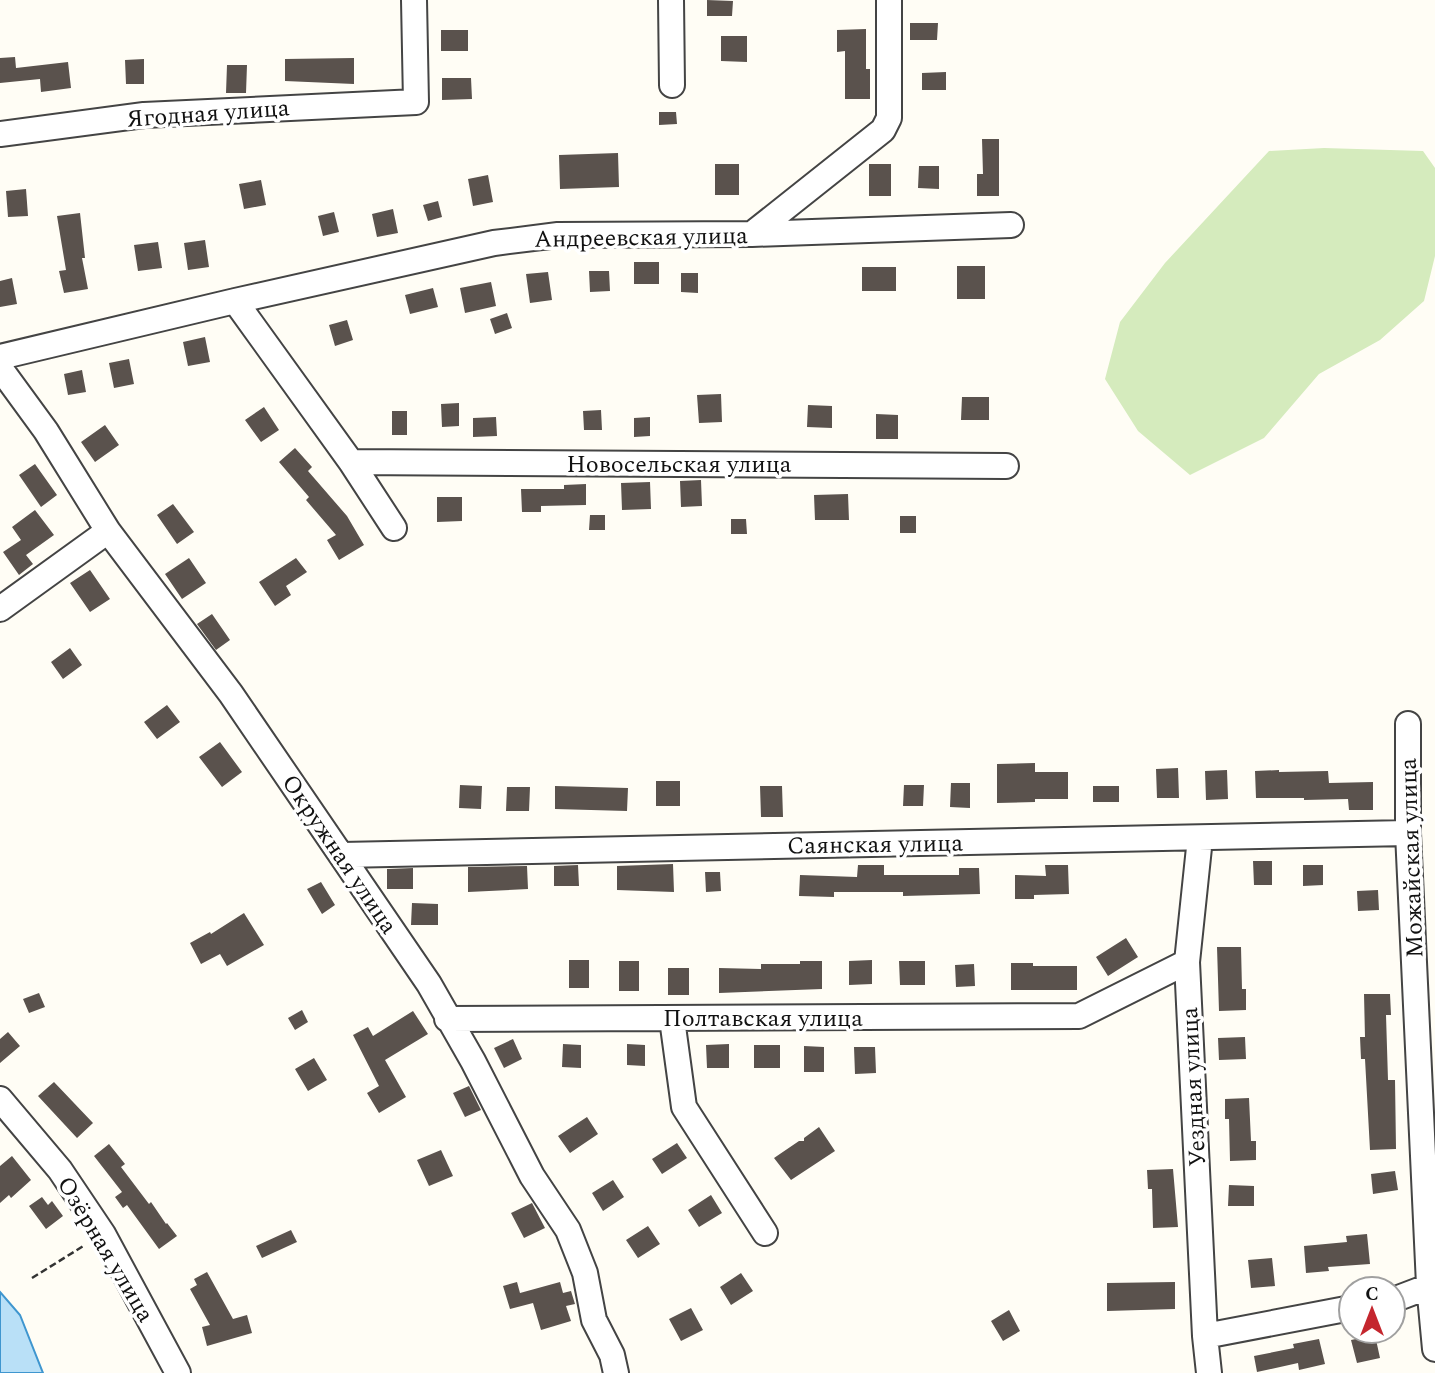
<svg xmlns="http://www.w3.org/2000/svg" width="1435" height="1373" font-family="Spectral,serif">
  <style>
    .green { fill: #d5ebbd }
    .water { fill: #b9e0f7; stroke: #3f96cf; stroke-width: 2 }
    .building { fill: #5a524d }
    .lines { fill: none; stroke-linecap: round; stroke-linejoin: round }
    .minor-casing { stroke: #444; stroke-width: 28 }
    .path { stroke: #333; stroke-width: 2.5; stroke-dasharray: 7 3.5; stroke-linecap: butt }
    .minor { stroke: #fff; stroke-width: 24 }
    .labels { text-anchor: middle; stroke-width: 7; stroke-linejoin: round; paint-order: stroke }
    .street-label { font-size: 24px; fill: #111; stroke: #fff }
  </style>
  <rect width="100%" height="100%" fill="#fffdf5"/>
  <path class="green" d="M1324 148 1423 151 1435 168V256L1424 301 1380 340 1319 374 1264 438 1190 475 1138 431 1105 379 1120 322 1165 263 1269 151Z"/>
  <path class="water" d="M0 1292 20 1315 43 1373H0Z"/>
  <path class="building" d="M707 0 733 1 732 16H707Z
    M910 23H938L937 40H910Z
    M866 29V69H870V99H845V51L837 52V30Z
    M441 30H468V51H441Z
    M721 36H747V62L721 61Z
    M15 57 16 68 68 62 71 88 41 92 40 79 0 83V58Z
    M354 58V84L285 81V59Z
    M144 59V84H126L125 60Z
    M227 65H247L246 93H226Z
    M946 72V90H922V73Z
    M442 78H471L472 99 442 100Z
    M659 112H676L677 124 659 125Z
    M982 139H999V196H977V174H983Z
    M618 153 619 187 560 189 559 155Z
    M715 164H739V195H715Z
    M869 164H891V196H869Z
    M919 166H939V189L918 188Z
    M488 175 493 202 473 206 468 179Z
    M261 180 266 205 244 209 239 184Z
    M26 189 28 216 8 217 6 191Z
    M438 201 442 217 428 221 423 205Z
    M393 209 398 233 377 237 372 214Z
    M334 212 339 232 323 236 318 216Z
    M80 213 85 258H82L88 289 64 293 59 271 66 270 57 216Z
    M205 240 209 267 188 270 184 243Z
    M158 242 162 268 138 271 134 245Z
    M634 262H659V284H634Z
    M957 266H985V299H957Z
    M862 267H896V291H862Z
    M589 271H609L610 291 590 292Z
    M548 272 552 300 530 303 526 274Z
    M681 273H698V293L681 292Z
    M12 278 17 304 0 307V281Z
    M491 282 496 306 465 313 460 288Z
    M433 288 438 307 410 314 405 295Z
    M507 313 512 328 495 334 490 319Z
    M347 320 353 340 335 346 329 325Z
    M205 337 210 362 188 366 183 342Z
    M129 359 134 384 114 388 109 363Z
    M82 370 86 392 68 395 64 374Z
    M721 394 722 422 699 423 697 395Z
    M962 397H989V420H961Z
    M459 403V426L442 427 441 404Z
    M808 405 832 406V428L807 427Z
    M264 407 279 430 261 442 245 420Z
    M601 410 602 430H584L583 411Z
    M392 411H407V435H392Z
    M876 414 898 415V439H876Z
    M496 417 497 436 473 437V418Z
    M650 417V436L634 437V418Z
    M105 425 119 445 95 462 81 442Z
    M295 448 312 467 308 471 347 516 364 545 339 560 327 540 336 535 306 500 309 497 279 462Z
    M35 464 57 495 41 507 19 475Z
    M701 480 702 506 681 507 680 481Z
    M650 482 651 509 622 510 621 483Z
    M586 484V505L541 506V512H522L521 489H564V485Z
    M848 494 849 520H815L814 495Z
    M437 497H462V521L437 522Z
    M173 504 194 532 177 544 157 515Z
    M35 510 54 535 26 555 33 564 19 575 3 552 21 540 12 527Z
    M590 515H605V530H589Z
    M900 516H916V533H900Z
    M731 519H746L747 534H731Z
    M189 558 206 583 182 599 165 574Z
    M296 558 307 572 286 586 291 595 275 606 259 582Z
    M90 570 110 599 90 612 70 583Z
    M212 614 230 640 216 650 197 624Z
    M70 648 82 665 63 679 51 662Z
    M167 705 180 722 157 739 144 722Z
    M220 742 242 772 222 787 199 757Z
    M1035 763V772H1068V799H1035V802L997 803V764Z
    M1178 768 1179 798H1157L1156 769Z
    M1227 770 1228 799 1206 800 1205 771Z
    M1279 770V772L1328 771 1329 783 1373 782V810H1349L1348 799 1304 800V798H1256L1255 771Z
    M656 781H680V806H656Z
    M951 783H970V808L950 807Z
    M460 785 482 786 481 809 459 808Z
    M904 785H924L923 806H903Z
    M555 786 628 788 627 811 555 809Z
    M760 786H782L783 817H761Z
    M1093 786H1119V802H1093Z
    M507 787H530L529 811H506Z
    M1253 861H1272V885H1254Z
    M673 864 674 892 617 890V866Z
    M578 865 579 886H554V866Z
    M858 865H884V875H959V868H979L980 894 903 896V892H834V897L799 896 800 875 857 877Z
    M1045 865H1068L1069 894 1034 895V899H1015V875L1046 876Z
    M1303 865H1323V885L1303 886Z
    M527 866 528 889 468 892V867Z
    M413 868V889H387V869Z
    M705 872H720L721 891 706 892Z
    M321 882 335 905 322 914 307 889Z
    M1378 890 1379 910 1358 911 1357 891Z
    M412 903 438 904V925H411Z
    M244 913 264 945 227 966 220 954 201 964 190 943 210 932 211 934Z
    M1126 938 1138 957 1108 976 1096 957Z
    M1217 947H1241L1242 989H1246V1010L1219 1011Z
    M569 960H589V988H569Z
    M872 960V984L849 985V961Z
    M619 961H639V991H619Z
    M800 961H822V989L719 993V968L761 969V964H800Z
    M899 961H925V985H900Z
    M1011 963H1033V966H1077V990H1011Z
    M974 964 975 986 956 987 955 965Z
    M668 968H689V995H668Z
    M39 993 45 1007 29 1013 23 999Z
    M1364 994H1390L1391 1015H1386L1388 1080H1395L1396 1149 1370 1150 1365 1059H1361L1360 1037H1365Z
    M302 1010 308 1022 295 1030 288 1018Z
    M413 1011 428 1034 385 1060 406 1097 379 1113 367 1093 379 1086 353 1035 368 1027 373 1036Z
    M8 1032 20 1046 0 1063V1039Z
    M1245 1037 1246 1059 1219 1060 1218 1038Z
    M513 1039 522 1059 504 1068 494 1048Z
    M563 1044 581 1045V1068L562 1067Z
    M627 1044 645 1045V1066L627 1065Z
    M729 1044V1068H707L706 1045Z
    M754 1045H780V1068H754Z
    M804 1046 824 1047V1072H804Z
    M854 1047H875L876 1073 855 1074Z
    M314 1058 327 1080 308 1091 295 1069Z
    M54 1082 93 1123 77 1138 38 1096Z
    M469 1086 481 1110 465 1117 453 1093Z
    M1249 1098 1251 1141H1256V1160L1230 1161 1229 1119H1225V1099Z
    M587 1117 598 1134 570 1153 558 1136Z
    M819 1127 835 1151 791 1180 774 1158 799 1141H804V1138Z
    M677 1143 687 1158 662 1174 652 1159Z
    M109 1144 125 1164 121 1167 149 1204 151 1202 166 1224 167 1223 177 1236 159 1249 127 1205 123 1208 115 1197 122 1192 94 1156Z
    M441 1150 453 1176 429 1186 417 1160Z
    M12 1156 31 1180 11 1198 9 1195 0 1203V1166Z
    M1173 1169 1178 1227 1153 1228 1152 1189H1148L1147 1170Z
    M1395 1171 1398 1190 1373 1194 1371 1174Z
    M613 1180 624 1197 603 1211 592 1193Z
    M1229 1185 1254 1186V1206H1228Z
    M711 1195 722 1213 699 1227 688 1210Z
    M42 1197 48 1205 52 1201 63 1216 46 1229 29 1206Z
    M532 1203 545 1228 524 1238 511 1213Z
    M648 1226 660 1244 638 1258 626 1240Z
    M291 1230 297 1242 262 1258 256 1246Z
    M1367 1234 1370 1264 1328 1267 1329 1271 1306 1273 1304 1246 1347 1242 1346 1236Z
    M1272 1258 1275 1286 1251 1288 1248 1260Z
    M207 1272 233 1319 247 1315 252 1333 207 1346 202 1327 210 1325 190 1289 197 1285 194 1279Z
    M741 1273 753 1291 731 1305 720 1287Z
    M517 1282 520 1293 560 1282 563 1293 571 1291 575 1304 566 1306 571 1321 541 1330 533 1303 510 1309 503 1286Z
    M1175 1282V1309L1107 1311V1283Z
    M691 1308 703 1330 681 1341 669 1319Z
    M1009 1310 1020 1331 1003 1341 991 1321Z
    M1375 1335 1380 1358 1357 1363 1351 1340Z
    M1319 1339 1325 1364 1299 1370 1298 1363 1257 1372 1254 1356 1294 1348 1293 1344Z"/>
  <g class="lines">
    <g class="minor-casing">
      <path id="minor" d="M671 0 672 85
        M0 134 144 115 416 102 414 0
        M752 234 883 130 889 118V0
        M235 301 351 462 394 528
        M0 357 235 301 494 243 558 235 752 234 1011 225
        M0 368 46 431 108 531 231 694 429 984 473 1061 532 1176 568 1230 585 1273 594 1320 612 1355 616 1373
        M351 462 1006 466
        M0 609 108 531
        M1408 724V833L1429 1285 1435 1349
        M1200 838 1187 962 1205 1336
        M342 855 1408 833
        M447 1019 1079 1016 1187 962
        M672 1019 684 1107 765 1233
        M0 1099 60 1170 103 1234 178 1373
        M1393 1300 1435 1284
        M1209 1373 1205 1336 1351 1308"/>
    </g>
    <path class="path" d="M32 1278 85 1245"/>
    <use href="#minor" class="minor"/>
  </g>
  <g class="labels">
    <g class="street-label">
      <text transform="translate(208 113) rotate(-4)" y="8">Ягодная улица</text>
      <text transform="translate(641 237) rotate(-1)" y="8">Андреевская улица</text>
      <text x="679" y="472">Новосельская улица</text>
      <text transform="translate(875 844) rotate(-1)" y="8">Саянская улица</text>
      <text transform="translate(340 854) rotate(56)" y="8">Окружная улица</text>
      <text transform="translate(1411 858) rotate(-92)" y="8">Можайская улица</text>
      <text x="763" y="1026">Полтавская улица</text>
      <text transform="translate(1193 1087) rotate(-93)" y="8">Уездная улица</text>
      <text transform="translate(106 1249) rotate(59)" y="8">Озёрная улица</text>
    </g>
  </g>
  <g transform="translate(1372 1310)"><circle r="33" fill="#ffffff" stroke="#a0a0a0" stroke-width="2"/>
  <path d="M0-5L12 26L0 18L-12 26Z" fill="#c4262e"/>
  <text y="-10" font-size="19" font-weight="bold" text-anchor="middle" fill="#111111">С</text>
  </g>
</svg>
